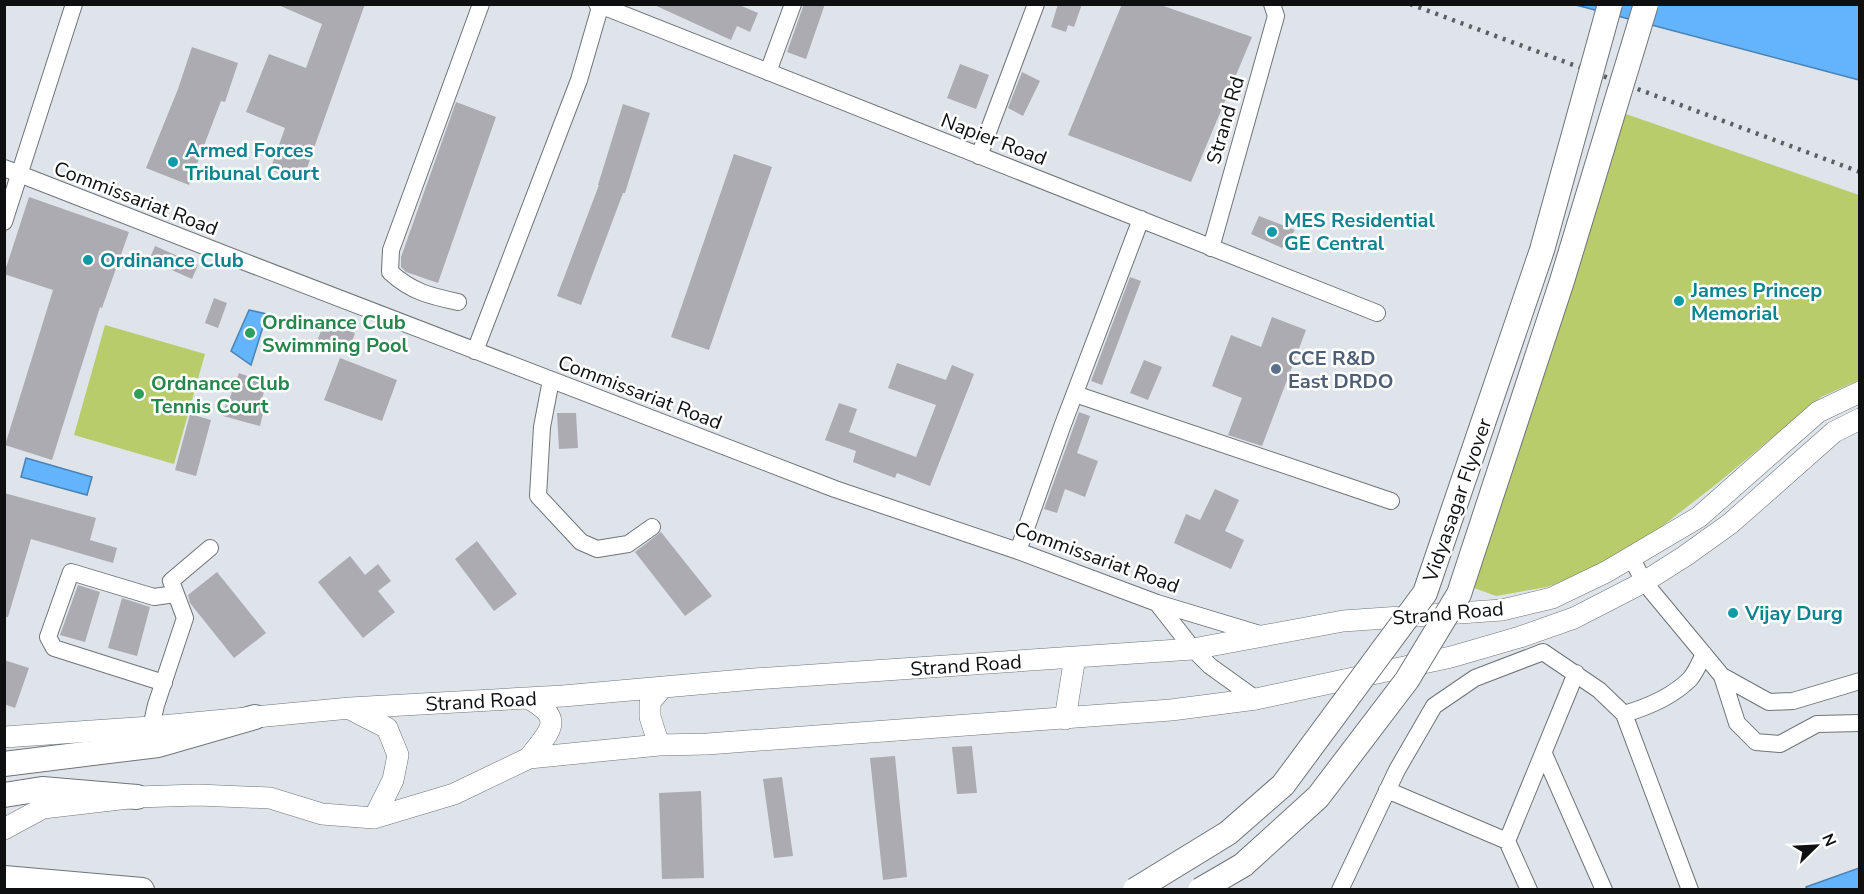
<svg xmlns="http://www.w3.org/2000/svg" width="1864" height="894" font-family="'Nunito Sans',sans-serif">
  <style>
    .green { fill: #b8cc6b }
    .water { fill: #63b4fb; stroke: #4982b5; stroke-width: 1.5 }
    .building { fill: #acabb1 }
    .lines { fill: none; stroke-linecap: round; stroke-linejoin: round }
    .minor-casing { stroke: #6e7478; stroke-width: 18 }
    .major-casing { stroke: #6e7478; stroke-width: 22 }
    .highway-casing { stroke: #6e7478; stroke-width: 26 }
    .minor { stroke: #fff; stroke-width: 16 }
    .major { stroke: #fff; stroke-width: 21 }
    .highway { stroke: #fff; stroke-width: 24 }
    .rail { stroke: #5b5f62; stroke-width: 4.5; stroke-dasharray: 3 6; stroke-linecap: butt }
    .highway-bridge-casing { stroke: #6e7478; stroke-width: 26; stroke-linecap: butt }
    .highway-bridge { stroke: #fff; stroke-width: 24 }
    .culture-dot { fill: #0f9aa8; stroke: #fff; stroke-width: 2 }
    .leisure-dot { fill: #2e9e5b; stroke: #fff; stroke-width: 2 }
    .service-dot { fill: #5c6f8a; stroke: #fff; stroke-width: 2 }
    .labels { text-anchor: middle; stroke-width: 5; stroke-linejoin: round; paint-order: stroke }
    .street-label { font-size: 20px; fill: #0d0f11; stroke: #fff }
    .culture-label { font-size: 20px; font-weight: bold; fill: #0d838f; stroke: #fff; text-anchor: start }
    .leisure-label { font-size: 20px; font-weight: bold; fill: #27864d; stroke: #fff; text-anchor: start }
    .service-label { font-size: 20px; font-weight: bold; fill: #4e5e75; stroke: #fff; text-anchor: start }
  </style>
  <rect width="100%" height="100%" fill="#dee4e9"/>
  <path class="green" d="M1623 113 1859 195V380L1821 397 1719 482 1616 562 1547 587 1496 596 1474 588 1574 283Z
    M105 325 205 354 174 464 74 435Z"/>
  <path class="water" d="M1576 5H1859V80Z
    M249 310 267 314 251 365 231 351Z
    M26 458 92 477 87 495 21 477Z
    M1859 868V889H1807L1806 887Z"/>
  <path class="building" d="M276 4H365L302 182 270 170 285 128 246 112 269 54 306 68 322 24Z
    M652 4H737L758 13 750 32 737 26 731 40Z
    M804 4H825L806 59 787 52Z
    M1058 4H1082L1074 27 1068 25 1066 32 1051 27Z
    M1122 4H1158L1252 37 1191 182 1068 135Z
    M192 47 238 63 225 102 221 101 189 185 146 168 178 89Z
    M960 64 989 75 976 109 947 98Z
    M1022 72 1040 81 1023 116 1008 108Z
    M456 102 496 117 438 283 406 272 401 267V257Z
    M623 104 650 113 625 193H623L581 305 557 296 599 185H598Z
    M734 154 772 167 709 350 671 337Z
    M29 197 129 232 102 308 100 307 52 460 5 445 53 290 4 274Z
    M1259 216 1295 230 1282 248 1251 234Z
    M155 246 198 265 192 279 149 260Z
    M1130 277 1141 281 1102 385 1091 381Z
    M214 298 227 303 218 328 205 323Z
    M1272 317 1306 330 1262 446 1228 435 1242 398 1212 386 1231 335 1261 347Z
    M324 322 355 333 348 354 317 342Z
    M340 358 397 380 382 421 324 400Z
    M1144 360 1162 367 1148 400 1130 393Z
    M897 363 946 380 952 365 974 374 930 486 897 473 895 478 853 462 856 451 825 440 839 403 857 409 849 432 916 457 936 405 888 388Z
    M239 373 267 383 259 407 264 409 260 426 223 416 227 399 229 400Z
    M1079 412 1090 416 1077 453 1098 461 1085 497 1065 489 1057 513 1044 509Z
    M557 413H576L578 448 559 449Z
    M190 414 211 420 196 476 175 470Z
    M1215 489 1239 500 1225 531 1244 540 1231 569 1174 543 1186 514 1200 520Z
    M4 493 96 518 90 540 117 548 113 563 31 539 8 617H4Z
    M661 532 712 596 685 616 635 552Z
    M477 541 517 594 494 611 455 559Z
    M350 556 365 575 378 564 391 581 378 591 395 612 363 638 318 582Z
    M217 572 266 633 234 658 190 603 188 595Z
    M78 585 100 592 85 642 60 635Z
    M122 598 150 607 137 656 108 648Z
    M4 660 29 668 15 708 4 704Z
    M972 746 977 793 957 794 952 747Z
    M895 756 907 877 883 880 870 758Z
    M782 777 793 856 774 858 763 779Z
    M701 791 704 878 662 879 659 793Z"/>
  <g class="lines">
    <g class="minor-casing">
      <path id="minor" d="M597 4 1377 313
        M768 72 793 4
        M979 156 1036 4
        M4 168 232 257 835 489 1018 551 1157 603 1263 635
        M4 222 74 4
        M1211 248 1276 16 1272 4
        M458 302C430 296 412 292 390 272L391 250 481 4
        M475 351 579 80 601 4
        M551 380 542 427 538 496 581 542 597 549 628 544 652 527
        M1075 394 1391 501
        M1018 551 1062 427 1141 219
        M1631 557 1644 582 1722 676 1737 723 1756 742 1780 744 1817 724 1860 723
        M1157 603 1193 649 1210 666 1256 699
        M1722 676 1769 702 1793 701 1860 681
        M164 683 54 648 48 637 71 572 154 597 175 594
        M1624 714C1648 707 1672 697 1690 679 1696 672 1700 662 1704 654
        M151 727 156 705 185 618 171 581 210 548
        M1544 754 1604 890
        M1387 790 1507 841 1529 890
        M1507 841 1576 673
        M1340 890 1397 770 1434 706 1475 678 1543 652 1599 690 1624 714 1690 890"/>
    </g>
    <g class="major-casing">
      <path id="major" d="M528 698C566 720 550 730 529 758
        M350 709 387 728 398 755 393 780 374 818
        M1065 719 1075 657
        M4 737 151 727 350 708 563 696 754 679 1193 649 1343 621 1502 610 1552 598 1606 572 1699 517 1818 412 1860 392
        M659 745 650 717V702L662 688
        M4 829 43 808 137 797 198 795 270 798 322 814 374 818 454 794 529 758 659 745 707 744 1171 710 1256 699 1451 657 1520 637 1574 618 1644 582 1685 556 1731 523 1834 432 1860 419"/>
    </g>
    <g class="highway-casing">
      <path id="highway" d="M4 764 158 745 255 717
        M4 795 42 789 137 797
        M4 878 142 890"/>
    </g>
    <use href="#minor" class="minor"/>
    <use href="#major" class="major"/>
    <use href="#highway" class="highway"/>
    <path class="rail" d="M1410 4 1860 172"/>
    <g class="highway-bridge-casing">
      <path id="highway-bridge" d="M1135 890 1228 833 1283 785 1425 593 1542 250 1610 4
        M1200 890 1243 865 1318 797 1407 680 1459 594 1562 281 1646 4"/>
    </g>
    <use href="#highway-bridge" class="highway-bridge"/>
  </g>
  <g class="culture-dot">
    <circle cx="173" cy="162" r="6"/>
    <circle cx="1272" cy="232" r="6"/>
    <circle cx="88" cy="260" r="6"/>
    <circle cx="1679" cy="301" r="6"/>
    <circle cx="1733" cy="613" r="6"/>
  </g>
  <g class="leisure-dot">
    <circle cx="250" cy="333" r="6"/>
    <circle cx="139" cy="394" r="6"/>
  </g>
  <circle class="service-dot" cx="1276" cy="369" r="6"/>
  <g class="labels">
    <g class="street-label">
      <text transform="translate(1225 120) rotate(-74)" y="7">Strand Rd</text>
      <text transform="translate(994 139) rotate(21)" y="7">Napier Road</text>
      <text transform="translate(136 198) rotate(21)" y="7">Commissariat Road</text>
      <text transform="translate(640 392) rotate(21)" y="7">Commissariat Road</text>
      <text transform="translate(1457 500) rotate(-71)" y="7">Vidyasagar Flyover</text>
      <text transform="translate(1097 557) rotate(20)" y="7">Commissariat Road</text>
      <text transform="translate(1448 613) rotate(-5)" y="7">Strand Road</text>
      <text transform="translate(966 665) rotate(-4)" y="7">Strand Road</text>
      <text transform="translate(481 701) rotate(-3)" y="7">Strand Road</text>
    </g>
    <g class="culture-label">
      <text x="185" y="157">Armed Forces<tspan x="185" dy="23">Tribunal Court</tspan></text>
      <text x="1284" y="227">MES Residential<tspan x="1284" dy="23">GE Central</tspan></text>
      <text x="100" y="267">Ordinance Club</text>
      <text x="1691" y="297">James Princep<tspan x="1691" dy="23">Memorial</tspan></text>
      <text x="1745" y="620">Vijay Durg</text>
    </g>
    <g class="leisure-label">
      <text x="262" y="329">Ordinance Club<tspan x="262" dy="23">Swimming Pool</tspan></text>
      <text x="151" y="390">Ordnance Club<tspan x="151" dy="23">Tennis Court</tspan></text>
    </g>
    <g class="service-label">
      <text x="1288" y="365">CCE R&amp;D<tspan x="1288" dy="23">East DRDO</tspan></text>
    </g>
  </g>
  <rect width="1864" height="894" fill="none" stroke="#0d0f11" stroke-width="12"/>
  <g transform="translate(1816 846) rotate(66)" stroke="#ffffff" stroke-width="4.5" paint-order="stroke">
  <path d="M0-4.5L10 22L0 15L-10 22Z" fill="#0d0f11"/>
  <text y="-9" font-size="16" font-weight="bold" text-anchor="middle" fill="#0d0f11">N</text>
  </g>
</svg>
